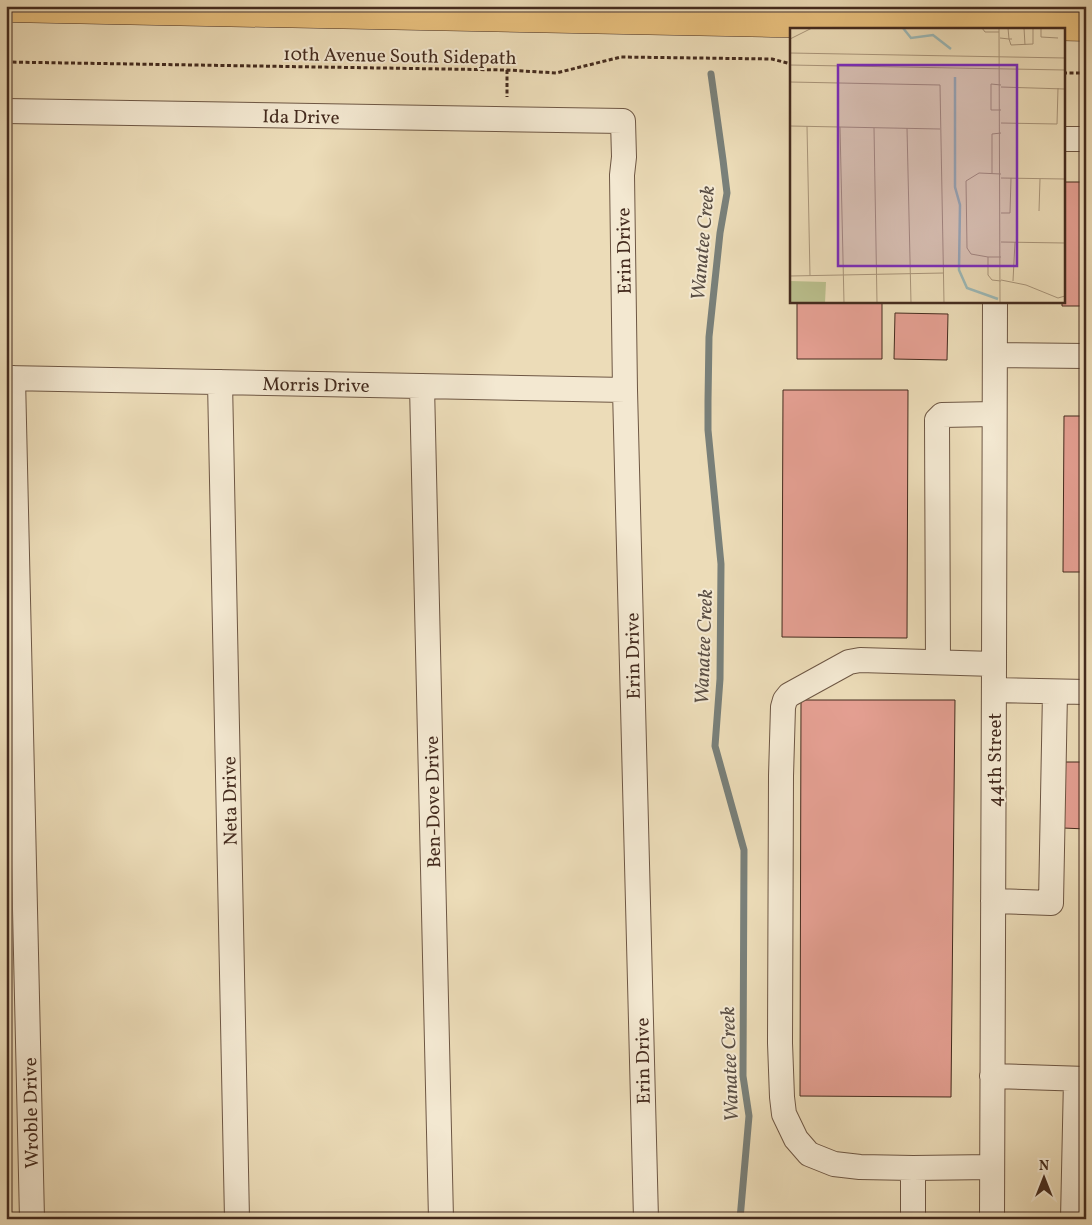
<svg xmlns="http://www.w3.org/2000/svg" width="1092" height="1225" font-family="Vollkorn,serif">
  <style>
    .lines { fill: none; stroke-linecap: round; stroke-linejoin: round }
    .stream { stroke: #79807a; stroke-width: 7 }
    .building { fill: #e5a093; stroke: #442b1e }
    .minor-casing { stroke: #6e5744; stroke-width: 26 }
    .major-casing { stroke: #442b1e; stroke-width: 29 }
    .path { stroke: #442b1e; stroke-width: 3; stroke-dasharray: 4 2.5; stroke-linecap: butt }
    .minor { stroke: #f3e8d1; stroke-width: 24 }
    .major { stroke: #e6be7c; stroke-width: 28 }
    .labels { text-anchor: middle; stroke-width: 4; stroke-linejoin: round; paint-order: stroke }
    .street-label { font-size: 19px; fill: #442b1e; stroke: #f3e8d1 }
    .water-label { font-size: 20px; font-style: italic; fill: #5a4e44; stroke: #f3e8d1 }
    .inset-river { fill: none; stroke: #9cb9b8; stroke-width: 2.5 }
    .inset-road { fill: none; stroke: #a9957a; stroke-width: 1 }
    .view { fill: #7b2cbf; fill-opacity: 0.15; stroke: #7b2cbf; stroke-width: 2.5 }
    .inset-edge { fill: none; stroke: #442b1e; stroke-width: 2.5 }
  </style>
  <rect width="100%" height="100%" fill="#ecdcb8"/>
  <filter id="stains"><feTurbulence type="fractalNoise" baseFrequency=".004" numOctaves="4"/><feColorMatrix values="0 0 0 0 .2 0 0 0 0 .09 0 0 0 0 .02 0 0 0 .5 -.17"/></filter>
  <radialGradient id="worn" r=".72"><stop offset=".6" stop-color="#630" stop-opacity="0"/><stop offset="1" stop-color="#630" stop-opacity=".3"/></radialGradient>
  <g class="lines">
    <path class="stream" d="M711 74 723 160 727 193 720 233 709 337 708 401V430L721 564 720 679 715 746 744 850 743 1076 749 1116 740 1219"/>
  </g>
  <path class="building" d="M1064 182H1086V306H1062V301H1063Z
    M797 301H882V359H797Z
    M895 313 948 314 947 360 894 359Z
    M783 390H908L907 638 782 637Z
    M1064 416H1086V572H1063Z
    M801 700H955L951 1097 800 1096Z
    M1064 762H1086V829L1063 828Z"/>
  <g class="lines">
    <g class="minor-casing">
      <path id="minor" d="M996 29V6
        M6 111 623 121 624 157 622 175 625 390 646 1219
        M1063 139H1086
        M995 355 1086 356
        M6 378 625 390
        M13 378 32 1219
        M220 382 237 1219
        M422 386 441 1219
        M938 662 937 420 942 415 994 414
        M994 690 1086 692
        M993 901 1051 903 1055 692
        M992 1076 1086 1079
        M913 1168 860 1167 834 1164 809 1154 796 1139 784 1114 782 1097 780 1043 781 776 783 707 785 700 789 695 849 662 860 660 994 664
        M913 1219V1168L992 1167
        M992 1219 994 664 995 301
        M1073 1219 1076 1079"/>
    </g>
    <g class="major-casing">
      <path id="major" d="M6 8 772 23 996 25 1086 27"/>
    </g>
    <path class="path" d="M6 62 507 70 556 73 621 57 772 59 791 64
      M507 70V97
      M1063 73H1086"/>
    <use href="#minor" class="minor"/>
    <use href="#major" class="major"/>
  </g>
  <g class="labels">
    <g class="street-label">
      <text transform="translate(400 55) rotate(1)" y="7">10th Avenue South Sidepath</text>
      <text transform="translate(301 116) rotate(1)" y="7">Ida Drive</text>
      <text transform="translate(623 251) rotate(-91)" y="7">Erin Drive</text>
      <text transform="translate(316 384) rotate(1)" y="7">Morris Drive</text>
      <text transform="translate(632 656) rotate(-91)" y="7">Erin Drive</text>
      <text transform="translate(994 760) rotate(-90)" y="7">44th Street</text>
      <text transform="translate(229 801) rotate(-91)" y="7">Neta Drive</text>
      <text transform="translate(432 802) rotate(-91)" y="7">Ben-Dove Drive</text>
      <text transform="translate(642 1061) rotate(-91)" y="7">Erin Drive</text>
      <text transform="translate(30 1113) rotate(-91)" y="7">Wroble Drive</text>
    </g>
    <g class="water-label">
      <text transform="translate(702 243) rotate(-85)" y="7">Wanatee Creek</text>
      <text transform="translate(703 647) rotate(-88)" y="7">Wanatee Creek</text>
      <text transform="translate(729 1064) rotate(-92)" y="7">Wanatee Creek</text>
    </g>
  </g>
  <g transform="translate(790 28)">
    <rect width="275" height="275" fill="#ecdcb8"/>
    <path d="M0 253 36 254 35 275 0 274Z" fill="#babf8d"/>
    <path class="inset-river" d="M113 0 121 10 143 7 161 21M165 49V159L170 177 169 242 177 260 208 271"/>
    <path class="inset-road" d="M192 0 195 4H209M209 0 210 275M234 0 235 17M251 0V9L268 10M210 10 219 11 218 0M0 11 22 0M222 11H219L221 17 243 16V0M0 25 275 30M0 37 275 42M0 54 150 57 154 275M211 59 275 61M211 82H201V56L211 57M211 95 267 96 268 60M0 98 150 101M17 98 20 248M50 99 54 275M84 100 87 275M117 100 121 275M202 146V106L211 105M211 150 275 151M249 183 250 151M211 185H220L221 150M211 214 275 215M198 229 181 226 177 220 176 153 189 145 211 146M0 248 154 245M211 252 236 257 268 270 275 268M211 253 202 252 198 247V229H211M223 253 225 214"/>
    <path class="view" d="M48 37H227V238H48Z"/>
    <rect width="275" height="275" class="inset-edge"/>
  </g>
  <rect width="1092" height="1225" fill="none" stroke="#ecdcb8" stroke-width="25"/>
  <rect x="8" y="8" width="1077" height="1210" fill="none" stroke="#442b1e" stroke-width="2.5"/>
  <rect x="12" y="12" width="1067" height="1200" fill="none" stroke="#442b1e"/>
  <g transform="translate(1044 1178)" stroke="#f3e8d1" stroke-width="4" paint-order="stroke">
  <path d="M0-4L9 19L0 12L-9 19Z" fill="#442b1e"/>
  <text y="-8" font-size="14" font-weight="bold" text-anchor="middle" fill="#442b1e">N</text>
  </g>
  <rect width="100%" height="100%" filter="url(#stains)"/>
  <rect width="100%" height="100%" fill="url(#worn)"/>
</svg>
